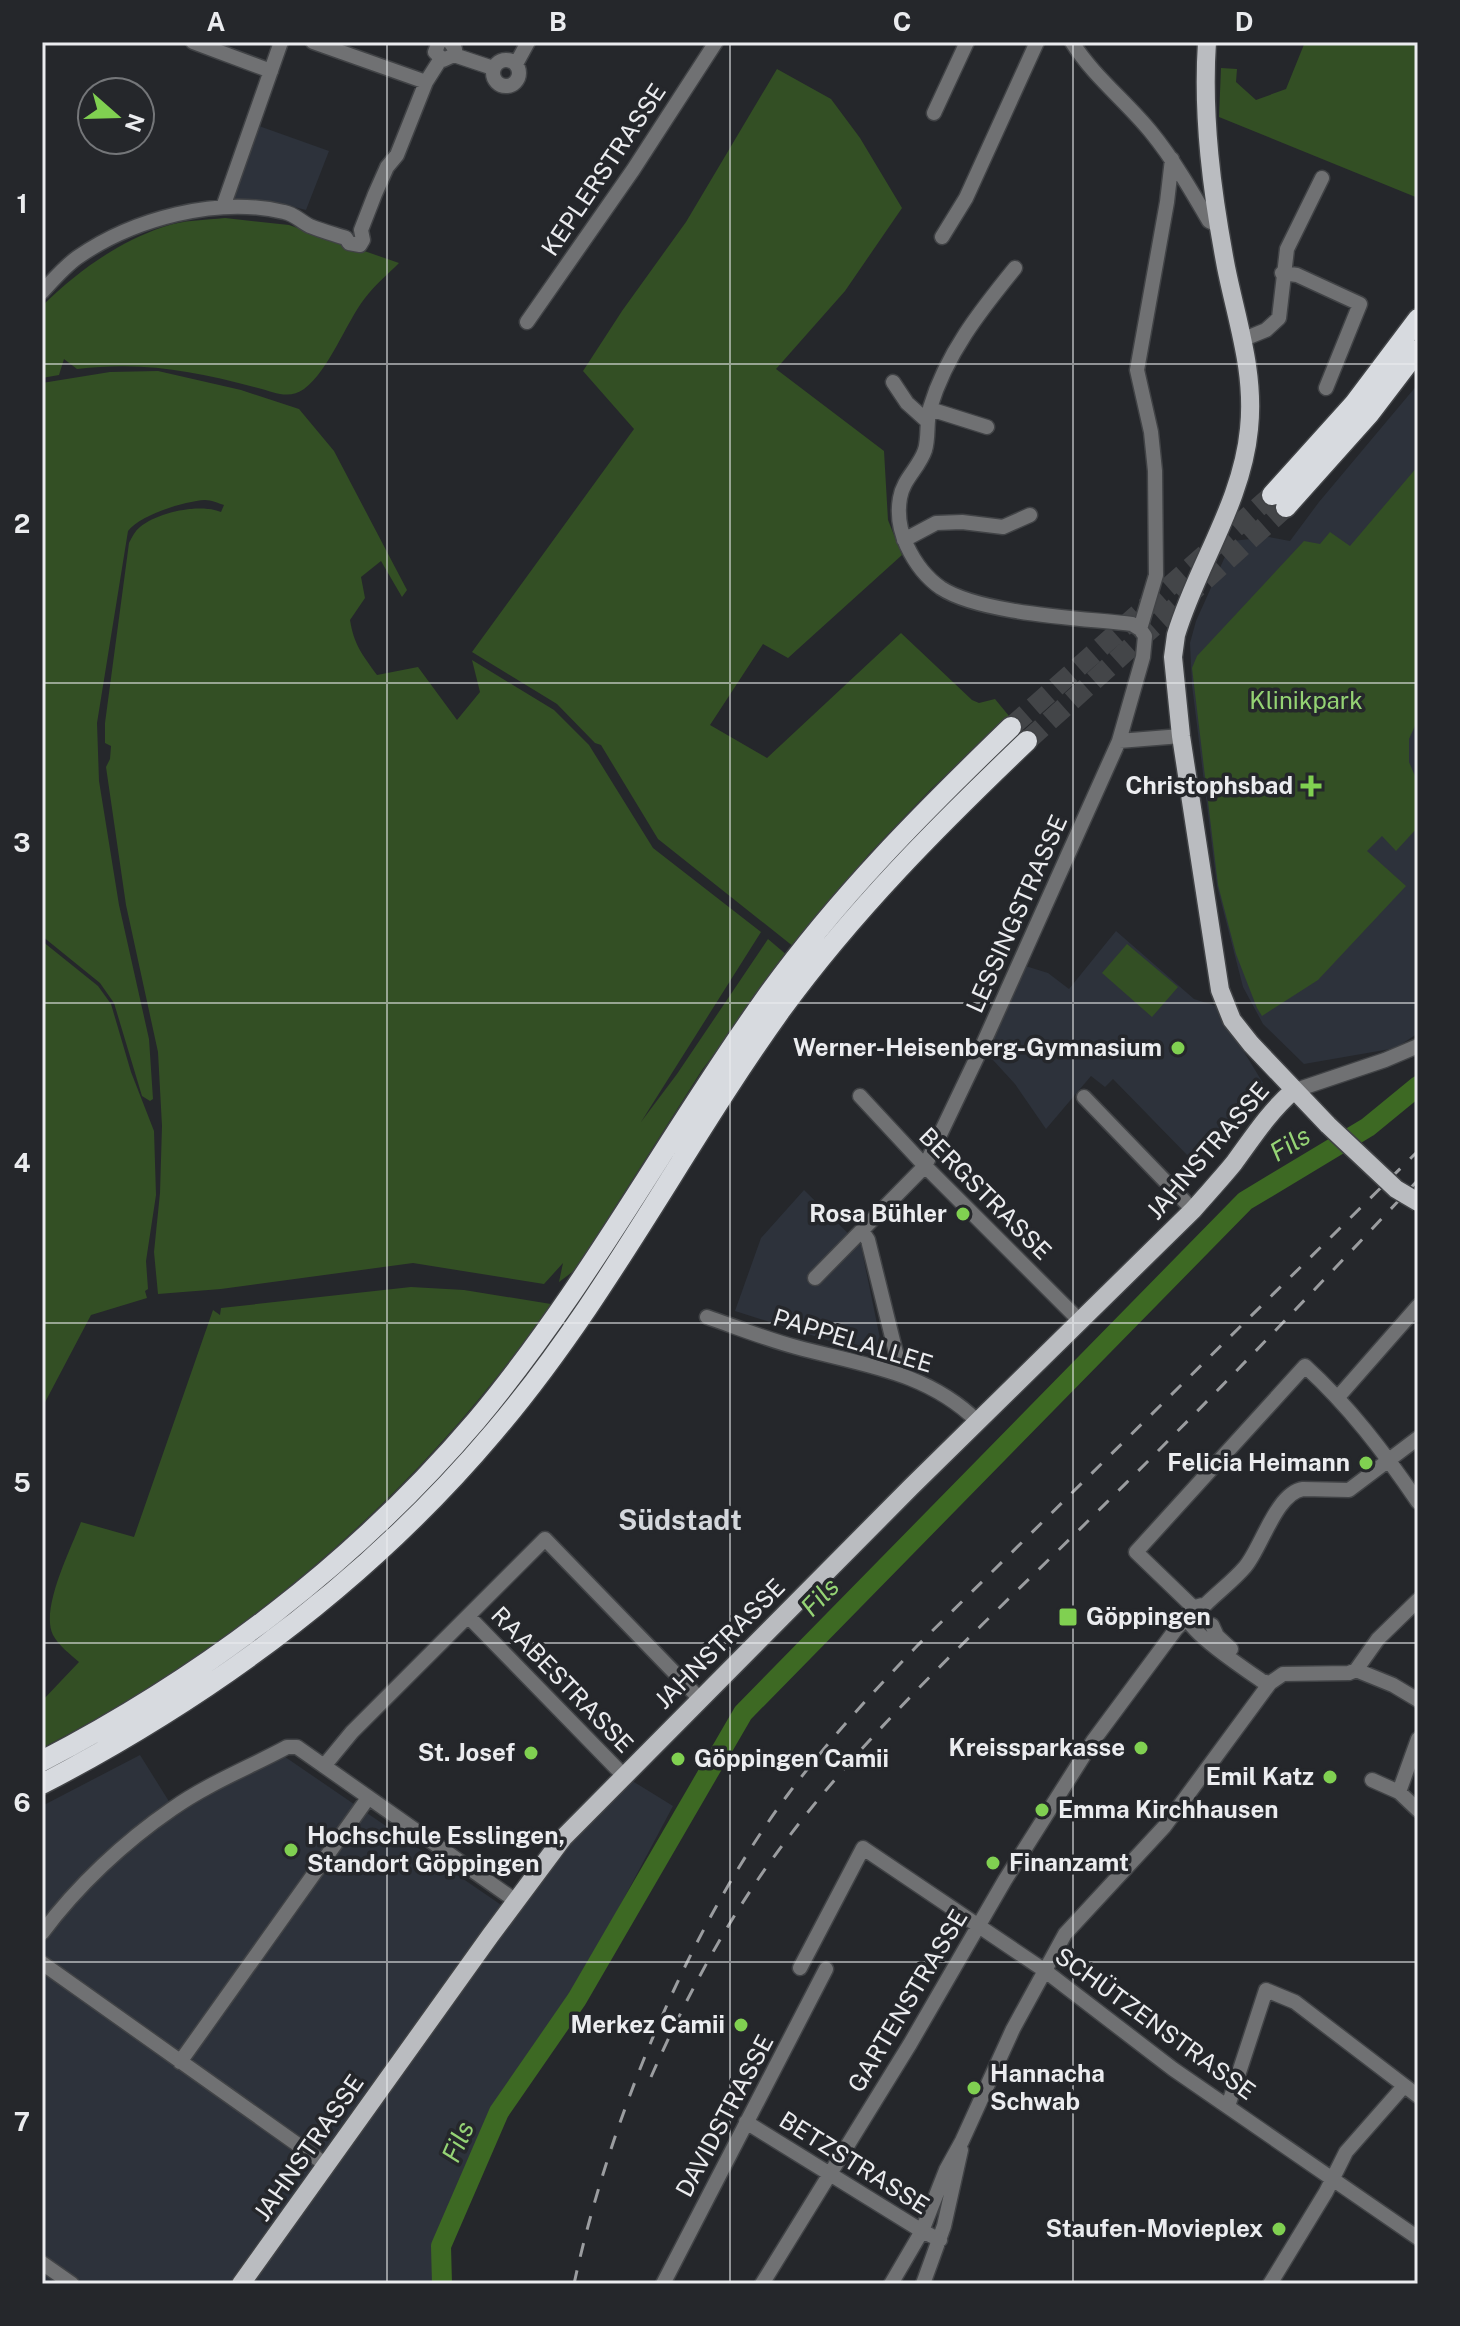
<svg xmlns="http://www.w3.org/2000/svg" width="1460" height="2326" font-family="'Public Sans',sans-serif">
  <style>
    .built { fill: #2d323b }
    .green { fill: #334f24 }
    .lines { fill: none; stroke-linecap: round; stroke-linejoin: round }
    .river { stroke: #3d6923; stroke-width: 20 }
    .highway-tunnel { stroke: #434548; stroke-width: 20; stroke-dasharray: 20 10; stroke-linecap: butt }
    .minor-casing { stroke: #414346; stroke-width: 17 }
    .major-casing { stroke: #414346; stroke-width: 21 }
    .highway-casing { stroke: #414346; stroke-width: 23 }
    .minor { stroke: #707173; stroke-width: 14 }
    .major { stroke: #babcc0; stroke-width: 18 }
    .highway { stroke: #d7dadf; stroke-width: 20 }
    .rail { stroke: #9b9da0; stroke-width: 3; stroke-dasharray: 14 14; stroke-linecap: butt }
    .major-bridge-casing { stroke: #414346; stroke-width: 21; stroke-linecap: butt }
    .major-bridge { stroke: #babcc0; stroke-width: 18 }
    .grid { fill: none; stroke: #ebecef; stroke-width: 2; stroke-opacity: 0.55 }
    .poi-dot { fill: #80d051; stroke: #25272b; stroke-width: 3 }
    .labels { text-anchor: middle; stroke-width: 7; stroke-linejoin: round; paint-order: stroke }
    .street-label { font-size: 24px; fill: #ebecef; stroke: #25272b }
    .park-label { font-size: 24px; fill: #94d273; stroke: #25272b }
    .poi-label { font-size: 24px; font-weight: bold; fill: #ebecef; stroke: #25272b; text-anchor: end }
    .water-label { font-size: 26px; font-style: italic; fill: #95d475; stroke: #25272b }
    .quarter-label { font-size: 28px; font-weight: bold; fill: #d4d7dc; stroke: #25272b }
    .neatline { fill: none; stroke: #ebecef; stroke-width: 3 }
    .grid-label { font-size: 26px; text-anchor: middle; font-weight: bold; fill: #ebecef }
  </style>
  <rect width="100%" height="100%" fill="#25272b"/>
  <path class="built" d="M259 126 329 151 306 210 286 205 232 199Z
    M1418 384V1033L1396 1048 1304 1064 1263 1024 1243 987 1217 886 1192 685 1190 643 1196 621 1232 541 1269 537 1290 541 1319 502Z
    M1116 931 1194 999 1216 1006 1263 1083 1190 1158 1113 1079 1105 1087 1091 1076 1046 1129 1015 1084 993 1060 979 1053 1019 964 1048 973 1069 989Z
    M804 1190 861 1246 882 1348 871 1354 735 1311 761 1238Z
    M275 1750 510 1911 626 1777 673 1806 438 2248 437 2284H42V1806L140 1755 170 1803Z"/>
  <path class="green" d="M1305 42H1418V198L1219 117 1221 68 1237 69 1236 82 1256 100 1286 89Z
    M777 69 831 99 860 138 902 208 845 291 776 369 884 451 888 520 902 555 788 658 763 644 710 725 767 758 901 633 972 700 979 703 995 699 1009 716 930 790 868 855 794 947 658 839 601 745 595 743 557 704 472 652 634 429 583 371 622 311 686 222Z
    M225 218 289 225 399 263C388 274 375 285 365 298 345 324 330 369 304 389 289 400 274 392 258 388 194 371 144 361 77 369L64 359 59 375 42 378V306C77 272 116 243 163 227 182 220 206 220 225 218Z
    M158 371 241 390 299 409 334 451 407 590 402 597 381 561 361 577 365 598 350 620C354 645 362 654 377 675L418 667 457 720 480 692 472 660 554 710 589 745 653 848 761 932 641 1122 677 1074 768 939 788 956 702 1070 575 1270 559 1282 563 1263 544 1284 413 1263 221 1289 158 1294 154 1252 160 1193 162 1126 158 1052 126 905 106 767 110 759 111 746 105 743V723L129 543C132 537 135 531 140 527 158 512 200 503 221 512L224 505C218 503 211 500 205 500 185 501 140 515 128 531L97 723 99 781 119 905 149 1039 153 1099 150 1101 142 1096 114 1003 100 983 42 936V383L110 372Z
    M1418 466V719L1409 739V762L1418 783V827L1396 851 1382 836 1367 851 1406 886 1318 980 1262 1016 1257 1008 1236 954 1218 885 1192 668 1197 656 1304 541 1320 544 1330 532 1350 546Z
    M42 941 98 986 111 1004 131 1072 154 1131 156 1195 146 1261 148 1289 145 1291 147 1298 91 1315 42 1408Z
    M1127 944 1178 987 1152 1017 1102 973Z
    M411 1287 464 1290 551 1304C421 1492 244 1645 42 1748V1701L79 1662C70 1654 59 1646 53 1635 40 1609 71 1549 81 1522L134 1537 213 1310 220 1315 221 1308Z"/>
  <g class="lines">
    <path class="river" d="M442 2284 441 2246 499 2112 577 1999 743 1713 1245 1201 1368 1127 1418 1086"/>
    <path class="highway-tunnel" d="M1011 727 1272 495
      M1027 741 1286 507"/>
    <g class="minor-casing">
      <path id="minor" d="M193 42 271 71
        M313 42 426 82
        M439 42 435 52 443 60 454 55 455 49 450 42
        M1072 42C1093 76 1126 101 1151 132 1173 159 1191 190 1209 221L1219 226
        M454 55 493 68
        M493 73a13 13 0 1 1 26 0a13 13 0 1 1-26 0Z
        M516 64 528 42
        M934 113 967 42
        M223 207 281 42
        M942 237 966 198 1037 42
        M1015 268C980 311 946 354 930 408 926 422 929 437 925 450 919 468 903 479 900 498 897 515 900 531 907 546 915 563 925 577 941 588 981 614 1081 618 1132 624L1140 629
        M1282 273 1297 275 1360 304 1326 388
        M42 292C53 280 65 266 78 257 133 219 217 196 284 212 295 214 301 222 310 226 322 231 334 234 346 238L349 243 360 245 363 240 361 230 375 194 387 167 397 155 426 82 440 60
        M527 322 633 170 716 42
        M1244 339 1266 330 1279 318 1287 249 1322 178
        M893 382 907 403 927 421
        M930 409 987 427
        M904 540 936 523 962 522 1003 527 1030 515
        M1119 741 1181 736
        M1293 1091 1385 1060 1418 1046
        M860 1096 925 1166 1080 1321
        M1084 1097 1193 1210
        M862 1231 868 1240 897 1357 896 1373
        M815 1278 925 1166 979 1053 1119 741 1143 657 1145 636 1140 629 1156 575 1155 471 1151 432 1137 370 1167 202 1172 159
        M707 1317C736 1327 766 1339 796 1347 862 1365 926 1371 977 1421
        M1339 1396 1418 1306
        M1205 1605C1218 1592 1233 1581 1245 1567 1261 1549 1276 1493 1303 1489L1349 1490 1418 1438
        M1193 1607 1136 1552 1305 1366C1349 1406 1384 1452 1418 1502
        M468 1616 623 1775
        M1187 1618C1191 1633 1246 1670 1262 1681L1270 1683
        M1212 1625 1217 1636 1231 1649
        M1356 1670 1378 1639 1418 1600
        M324 1766 352 1732 545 1539 700 1699
        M1372 1780 1399 1792 1418 1810
        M1399 1792 1418 1739
        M42 1933C77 1886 124 1842 172 1809 207 1784 250 1767 287 1747H297L516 1901
        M42 1963 325 2164
        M800 1968 863 1848 1044 1970 1173 2069 1418 2238
        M180 2062 368 1798
        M1228 2106 1266 1990 1295 2002 1418 2096
        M746 2122 922 2231 940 2240
        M42 2263 72 2284
        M663 2284 826 1969
        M762 2284 910 2044 1005 1880 1093 1741 1176 1629C1186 1620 1189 1605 1205 1605
        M891 2284 922 2231 946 2170 962 2141 1013 2029 1065 1934 1164 1827 1270 1683 1283 1674 1349 1673 1356 1670 1393 1685 1418 1700
        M923 2284 944 2226 961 2150
        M1270 2284 1326 2192 1346 2152 1404 2086"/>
    </g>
    <g class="major-casing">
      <path id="major" d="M1207 42C1202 117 1212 193 1226 267 1237 322 1255 372 1249 429 1242 503 1197 565 1176 635L1173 657 1181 736 1220 990 1232 1020 1251 1044 1328 1125
        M241 2284 490 1936 563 1838 911 1487 1193 1210C1206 1195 1221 1179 1234 1163 1253 1137 1269 1112 1293 1091"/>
    </g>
    <g class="highway-casing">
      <path id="highway" d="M1272 495 1354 404 1418 319
        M1286 507 1370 413 1418 350
        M42 1761C206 1676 356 1562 476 1421 586 1290 666 1138 765 999 837 898 923 812 1011 727
        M42 1784C213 1695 369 1580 494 1432 605 1302 682 1148 781 1010 853 911 939 825 1027 741"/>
    </g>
    <use href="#minor" class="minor"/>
    <use href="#major" class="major"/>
    <use href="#highway" class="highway"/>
    <path class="rail" d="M651 2077C683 2004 721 1931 768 1865 861 1734 984 1625 1098 1511 1207 1403 1313 1292 1418 1180
      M574 2284C609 2122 687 1931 786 1797 826 1743 871 1694 917 1646L1418 1151"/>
    <g class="major-bridge-casing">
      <path id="major-bridge" d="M1328 1125 1396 1189 1418 1202"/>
    </g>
    <use href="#major-bridge" class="major-bridge"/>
  </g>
  <path class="grid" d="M387 42V2284M730 42V2284M1073 42V2284M42 364H1418M42 683H1418M42 1003H1418M42 1323H1418M42 1643H1418M42 1962H1418"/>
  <g class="poi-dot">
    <path d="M1307 774h8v8h8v8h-8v8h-8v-8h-8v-8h8z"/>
    <circle cx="1178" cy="1048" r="8"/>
    <circle cx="963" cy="1214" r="8"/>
    <circle cx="1366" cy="1463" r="8"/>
    <rect x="1058" y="1607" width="20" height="20" rx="4"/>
    <circle cx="1141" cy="1748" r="8"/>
    <circle cx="531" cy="1753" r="8"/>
    <circle cx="678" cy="1759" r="8"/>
    <circle cx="1330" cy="1777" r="8"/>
    <circle cx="1042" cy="1810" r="8"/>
    <circle cx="291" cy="1850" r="8"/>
    <circle cx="993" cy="1863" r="8"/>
    <circle cx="741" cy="2025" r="8"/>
    <circle cx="974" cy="2088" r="8"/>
    <circle cx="1279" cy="2229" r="8"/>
  </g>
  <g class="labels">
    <g class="street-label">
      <text transform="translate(604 170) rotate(-56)" y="8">KEPLERSTRASSE</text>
      <text transform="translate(1017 914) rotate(-66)" y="8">LESSINGSTRASSE</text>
      <text transform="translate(1208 1151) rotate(-49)" y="8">JAHNSTRASSE</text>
      <text transform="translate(985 1194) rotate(45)" y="8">BERGSTRASSE</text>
      <text transform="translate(853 1341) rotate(17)" y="8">PAPPELALLEE</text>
      <text transform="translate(720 1644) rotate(-45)" y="8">JAHNSTRASSE</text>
      <text transform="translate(562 1680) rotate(46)" y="8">RAABESTRASSE</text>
      <text transform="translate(908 2001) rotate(-59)" y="8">GARTENSTRASSE</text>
      <text transform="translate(1155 2024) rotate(36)" y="8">SCHÜTZENSTRASSE</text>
      <text transform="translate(725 2116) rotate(-62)" y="8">DAVIDSTRASSE</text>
      <text transform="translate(309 2148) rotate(-55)" y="8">JAHNSTRASSE</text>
      <text transform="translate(854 2163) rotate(32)" y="8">BETZSTRASSE</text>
    </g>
    <g class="park-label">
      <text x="1306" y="709">Klinikpark</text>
    </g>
    <g class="poi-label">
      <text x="1293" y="794">Christophsbad</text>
      <text x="1162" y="1056">Werner-Heisenberg-Gymnasium</text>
      <text x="947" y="1222">Rosa Bühler</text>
      <text x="1350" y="1471">Felicia Heimann</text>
      <text x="1086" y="1625" text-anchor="start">Göppingen</text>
      <text x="1125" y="1756">Kreissparkasse</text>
      <text x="515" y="1761">St. Josef</text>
      <text x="694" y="1767" text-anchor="start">Göppingen Camii</text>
      <text x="1314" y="1785">Emil Katz</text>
      <text x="1058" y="1818" text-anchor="start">Emma Kirchhausen</text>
      <text x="307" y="1844" text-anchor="start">Hochschule Esslingen,<tspan x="307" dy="28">Standort Göppingen</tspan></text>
      <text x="1009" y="1871" text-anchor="start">Finanzamt</text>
      <text x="725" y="2033">Merkez Camii</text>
      <text x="990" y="2082" text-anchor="start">Hannacha<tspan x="990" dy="28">Schwab</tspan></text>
      <text x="1263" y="2237">Staufen-Movieplex</text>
    </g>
    <g class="water-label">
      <text transform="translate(1290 1144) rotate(-31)" y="9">Fils</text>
      <text transform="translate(820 1597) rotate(-46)" y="9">Fils</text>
      <text transform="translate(458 2142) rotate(-66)" y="9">Fils</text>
    </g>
    <g class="quarter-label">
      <text x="680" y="1530">Südstadt</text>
    </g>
  </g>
  <rect width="1460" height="2326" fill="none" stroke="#25272b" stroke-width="88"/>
  <g transform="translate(116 116) rotate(110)"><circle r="38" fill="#25272b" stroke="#747679" stroke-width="2"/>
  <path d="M0-6L14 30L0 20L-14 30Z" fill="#80d051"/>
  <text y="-12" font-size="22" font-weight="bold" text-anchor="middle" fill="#ebecef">N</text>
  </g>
  <rect x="44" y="44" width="1372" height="2238" class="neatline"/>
  <g class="grid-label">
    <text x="216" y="31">A</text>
    <text x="558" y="31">B</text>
    <text x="902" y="31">C</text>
    <text x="1244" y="31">D</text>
    <text x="22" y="213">1</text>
    <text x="22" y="533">2</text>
    <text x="22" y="852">3</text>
    <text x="22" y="1172">4</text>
    <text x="22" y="1492">5</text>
    <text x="22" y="1812">6</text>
    <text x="22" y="2131">7</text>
  </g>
</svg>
